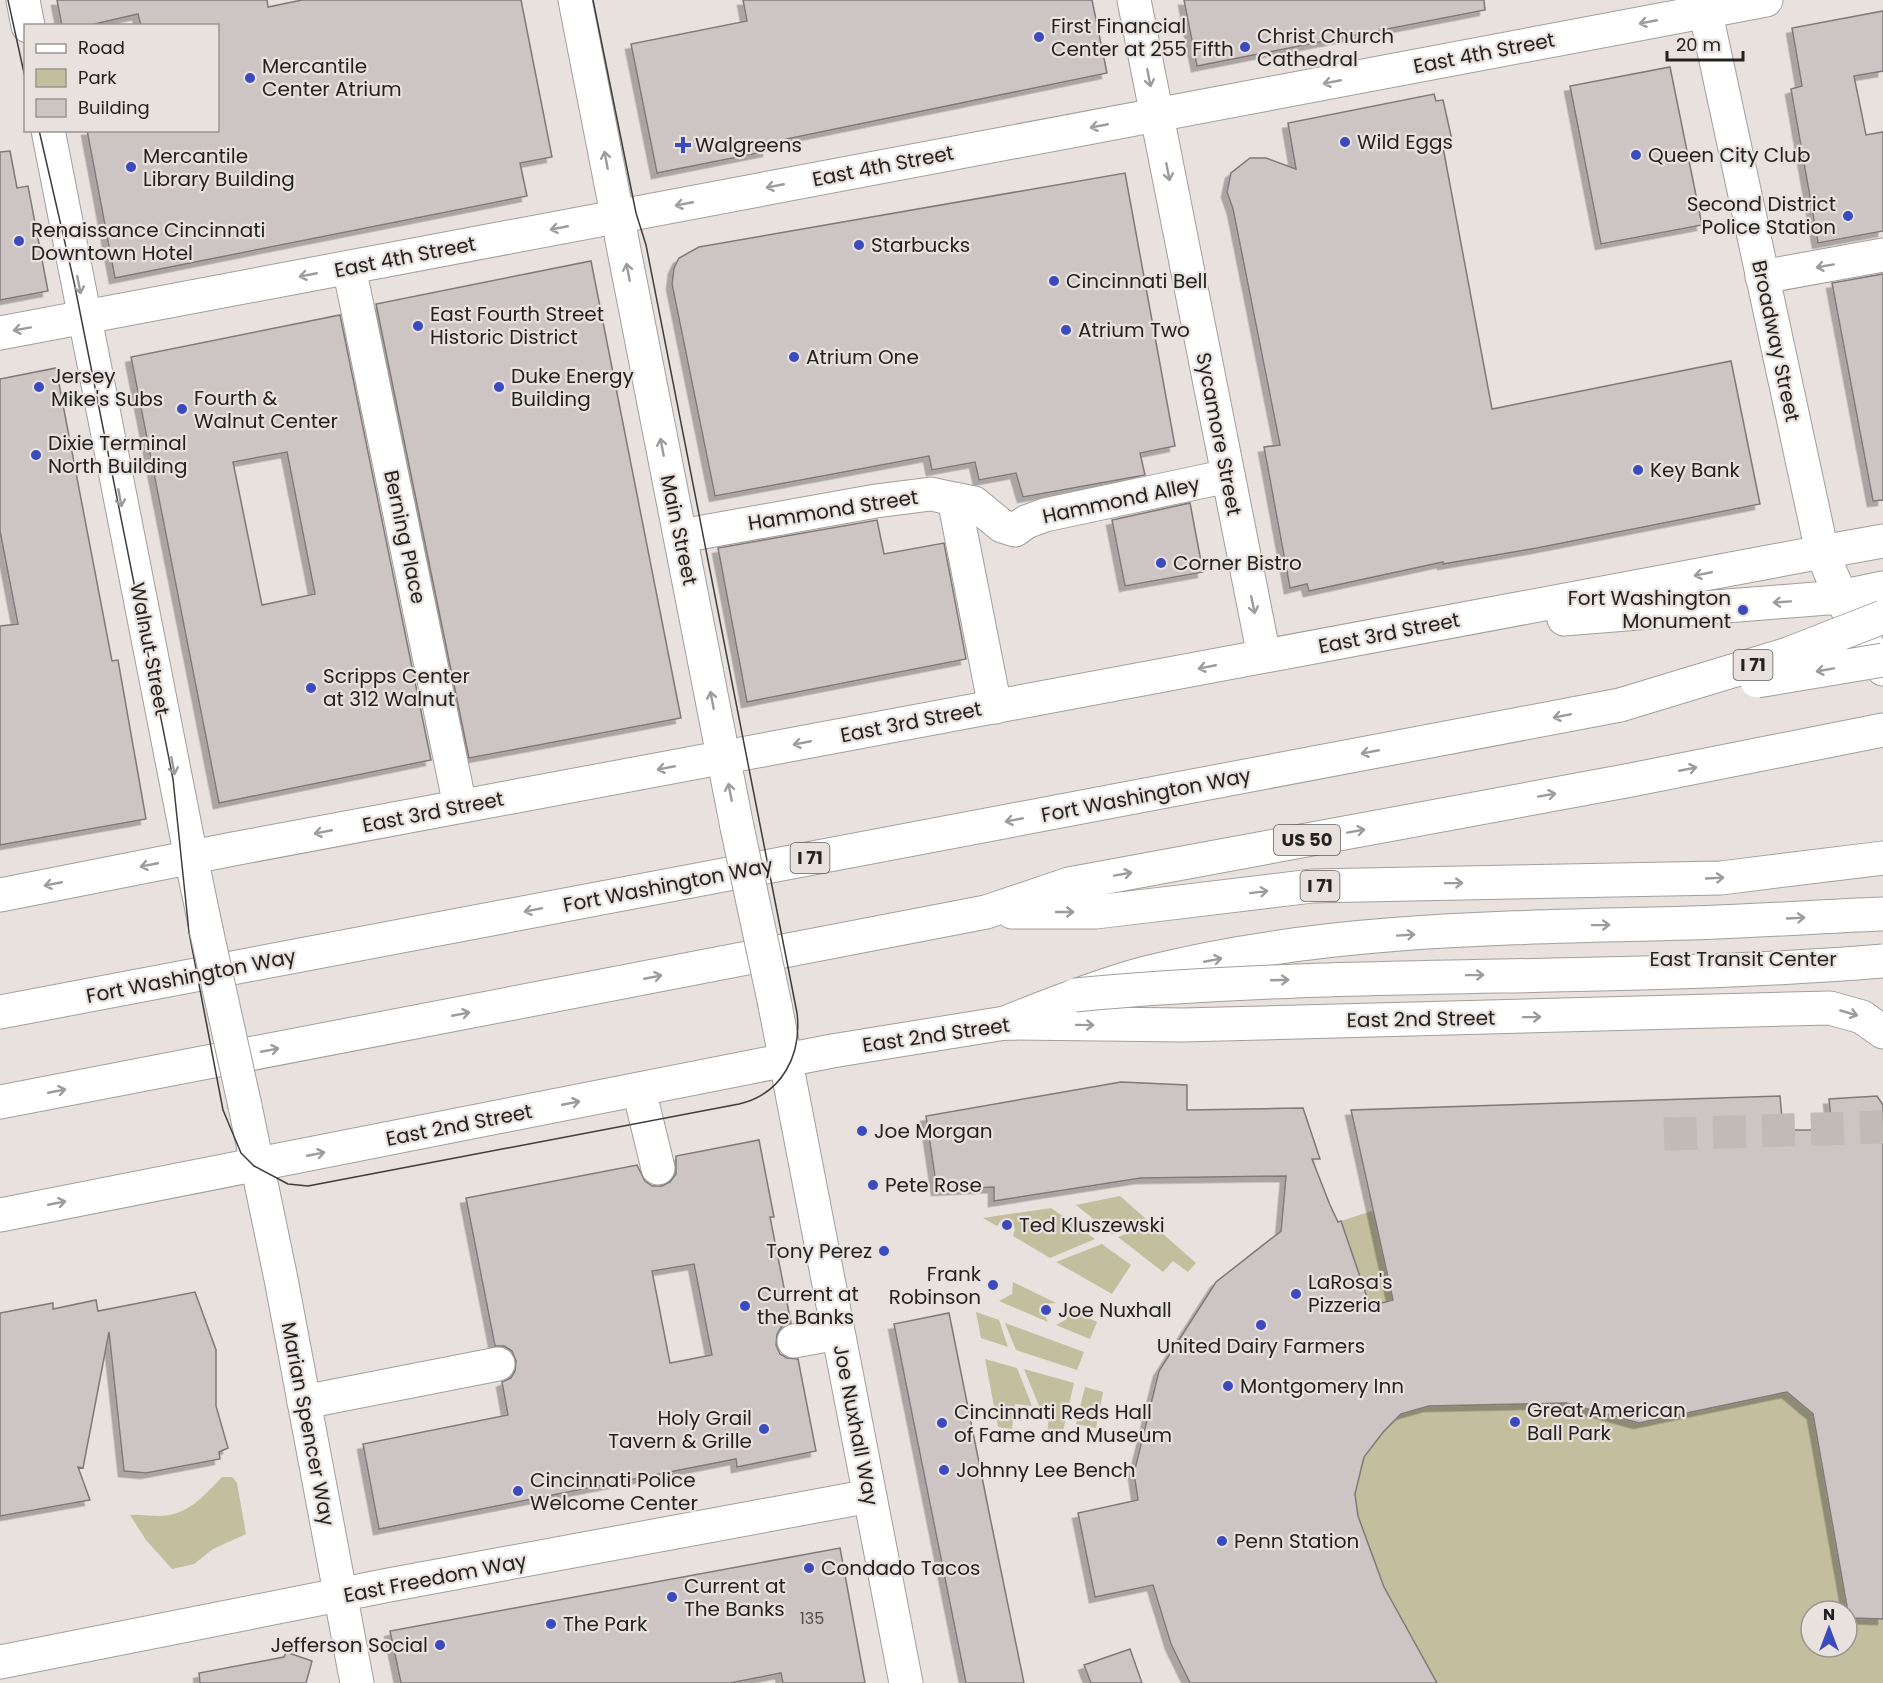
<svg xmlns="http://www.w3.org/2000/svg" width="1883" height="1683" font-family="Poppins,sans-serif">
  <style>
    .green { fill: #c2be9e; fill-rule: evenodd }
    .building { fill: #cdc5c4; stroke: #807979; stroke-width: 1.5; fill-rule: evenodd; filter: url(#shadow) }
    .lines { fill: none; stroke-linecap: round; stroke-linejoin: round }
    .minor-tunnel { stroke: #c1bbb7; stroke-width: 33; stroke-dasharray: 33 16; stroke-linecap: butt }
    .minor-casing { stroke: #a49e9b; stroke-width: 35 }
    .major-casing { stroke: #a49e9b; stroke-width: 35 }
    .highway-casing { stroke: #a49e9b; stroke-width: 35 }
    .minor { stroke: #fff; stroke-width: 33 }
    .major { stroke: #fff; stroke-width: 33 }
    .highway { stroke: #fff; stroke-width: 33 }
    .tram { stroke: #3f3c3a; stroke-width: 1.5 }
    .minor-bridge-casing { stroke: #a49e9b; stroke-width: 35; stroke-linecap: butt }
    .major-bridge-casing { stroke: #a49e9b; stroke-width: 35; stroke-linecap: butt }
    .highway-bridge-casing { stroke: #a49e9b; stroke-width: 35; stroke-linecap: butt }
    .minor-bridge { stroke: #fff; stroke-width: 33 }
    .major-bridge { stroke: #fff; stroke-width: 33 }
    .highway-bridge { stroke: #fff; stroke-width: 33 }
    .oneway { stroke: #9c9c9b }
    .poi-dot { fill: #3b4abd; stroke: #e8e1dd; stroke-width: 2 }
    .labels { text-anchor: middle; stroke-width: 4.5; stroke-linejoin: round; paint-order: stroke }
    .number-label { font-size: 16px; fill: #4e4b49 }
    .shield { fill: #e8e1dd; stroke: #5f5b59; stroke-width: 1.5 }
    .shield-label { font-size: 18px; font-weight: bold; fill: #242220 }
    .poi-label { font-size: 20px; fill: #242220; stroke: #e8e1dd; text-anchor: start }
    .street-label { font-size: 20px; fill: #242220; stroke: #e8e1dd }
  </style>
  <defs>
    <filter id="shadow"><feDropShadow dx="-5.5" dy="5.5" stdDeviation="0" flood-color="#0004"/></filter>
  </defs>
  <rect width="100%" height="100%" fill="#e8e1dd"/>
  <path class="green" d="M1120 1196 1196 1263 1188 1272 1173 1261 1163 1272 1118 1237 1142 1228 1138 1223 1112 1234 1076 1205Z
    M1330 1205 1338 1222 1381 1208 1883 1261V1683H1190L1171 1644 1145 1558 1134 1473 1159 1371 1216 1282 1281 1231ZM1811 1611H1847V1647H1811Z
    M1051 1208 1095 1239 1050 1258 1013 1236 1015 1229 1012 1221 1002 1219 997 1226 983 1218Z
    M1102 1244 1131 1265 1112 1294 1056 1262Z
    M1013 1282 1056 1303 1044 1304 1041 1308 1048 1322 999 1301 1012 1294Z
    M1066 1307 1097 1322 1090 1339 1056 1325 1067 1319Z
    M976 1312 999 1320 1008 1347 981 1338Z
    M1005 1323 1084 1352 1077 1370 1016 1350Z
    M985 1359 1017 1368 1032 1406 1015 1404 1012 1429 998 1427Z
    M1024 1369 1074 1383 1062 1436 1047 1434 1050 1408 1039 1406Z
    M1085 1387 1103 1392 1096 1428 1076 1424Z
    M222 1477H232L237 1483 246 1534 213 1549 194 1564 172 1569 146 1540 130 1515C140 1514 149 1516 159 1516 187 1516 204 1496 222 1477Z"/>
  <path class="building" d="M57 0H267L268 7 302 0H521L552 157 520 163 527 196 115 278 87 130H218V26H141L138 14 86 26H62Z
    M743 0H1092L1107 73 767 143 768 151 657 173 631 44 747 21Z
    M1184 0H1484L1485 10 1197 66Z
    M1883 11V71L1854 76 1866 135 1883 132V231L1818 243 1791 89 1802 86 1792 28Z
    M1670 67 1702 225 1601 244 1570 86Z
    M1434 94 1436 101 1443 100 1452 140 1442 142 1492 409 1731 361 1760 504 1537 548 1443 564V562L1309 591 1307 584 1290 588 1264 447 1280 445 1233 209 1227 192 1231 173 1250 158H1266L1296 169 1288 123Z
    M10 151 17 188 28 186 48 291 0 300V152Z
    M1125 173 1175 446 1140 453 1145 475 1023 497 1016 473 979 480 975 462 932 470 929 456 715 496 672 284 674 268 679 258 699 247Z
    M591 261 681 718 469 758 376 304Z
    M1883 274V500L1873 501 1832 283Z
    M340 315 431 760 219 803 131 357ZM287 452 315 594 262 605 233 462Z
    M56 368 112 661 118 660 146 819 0 845V626L18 624 0 531V379Z
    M1190 503 1203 572 1125 586 1112 520Z
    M877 520 884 554 944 543 966 659 747 702 718 548Z
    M1121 1082 1187 1085V1110L1303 1108 1320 1159H1312L1330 1205 1338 1222 1341 1221 1370 1306 1393 1300 1351 1110 1780 1096 1783 1130H1832L1829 1099 1877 1096 1883 1105V1619L1849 1618 1813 1414 1787 1392 1639 1423 1566 1403 1429 1406 1401 1414 1384 1431 1364 1457 1355 1494 1358 1516 1384 1587 1437 1683H1190L1171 1644 1153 1585 1095 1597 1078 1513 1138 1500 1134 1473 1159 1371 1216 1282 1281 1231 1286 1176 1141 1178 994 1201V1187L937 1190 926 1116Z
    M759 1140 774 1217H770L791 1323 782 1326 777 1334 776 1345 780 1354 787 1358 798 1359 816 1451 737 1467 736 1459 379 1529 363 1444 508 1415 502 1382 511 1378 515 1371 516 1361 512 1351 504 1346H495L466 1198 637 1165 645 1181 652 1186H662L670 1182 676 1174V1156ZM694 1264 712 1355 670 1363 652 1271Z
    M195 1292 216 1350V1406L228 1448 219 1452 220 1459 146 1473 124 1471 109 1332 83 1468 78 1467 90 1500 0 1516V1313L53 1303V1309L96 1300 98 1311Z
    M949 1313 991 1522 1024 1683H966L894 1324Z
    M840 1548 865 1683H783L781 1673 730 1683H401L390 1631Z
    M1130 1649 1142 1683H1091L1084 1665Z
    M286 1652 312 1661 306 1683H200L199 1673 284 1657Z"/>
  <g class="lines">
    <path class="minor-tunnel" d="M1664 1134 1883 1127"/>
    <g class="minor-casing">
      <path id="minor" d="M23 0 28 26
        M575 0 737 827
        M48 130 191 857
        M349 267 460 806
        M1762 277 1883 255
        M0 333 1766 0
        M954 499 974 503 1002 526 1015 530 1026 522 1045 515 1228 476
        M681 536 876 501 931 494 954 499 995 707
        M775 1005 906 1683
        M639 1090 658 1168
        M794 1341 838 1333
        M304 1402 498 1364
        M0 1662 389 1585 870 1496"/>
    </g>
    <g class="major-casing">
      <path id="major" d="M1134 0 1264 656
        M1703 0 1822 552C1839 594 1856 632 1883 669
        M1564 619 1840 597
        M191 857 206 929
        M0 895 233 849 1822 552
        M245 1106 281 1279 357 1683
        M0 1215 832 1051 1005 1023 1183 1025 1830 1008 1862 1017 1883 1032"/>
    </g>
    <g class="highway-casing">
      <path id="highway" d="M1822 552 1883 541
        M1840 597 1883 588
        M1012 912H1096L1312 886 1721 878 1883 858
        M0 1012 1620 705
        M1005 1023C1052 1004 1098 986 1146 973 1310 931 1484 928 1652 924 1729 923 1806 917 1883 914
        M0 1102 986 912 1069 884 1631 780 1883 730"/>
    </g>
    <use href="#minor" class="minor"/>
    <use href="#major" class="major"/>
    <use href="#highway" class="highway"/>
    <path class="tram" d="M8 0 26 82
      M39 130 74 282 173 779 189 932 223 1110 241 1153 254 1166 288 1184 308 1186 739 1104C782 1094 802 1055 797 1013L646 245 636 213 593 0"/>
    <g class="minor-bridge-casing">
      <path id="minor-bridge" d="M737 827 775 1005"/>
    </g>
    <g class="major-bridge-casing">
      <path id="major-bridge" d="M206 929 245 1106"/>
    </g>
    <g class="highway-bridge-casing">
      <path id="highway-bridge" d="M1757 681 1883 660
        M1620 705 1788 654 1883 617
        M1075 995C1344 969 1614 983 1883 961"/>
    </g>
    <use href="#minor-bridge" class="minor-bridge"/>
    <use href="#major-bridge" class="major-bridge"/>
    <use href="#highway-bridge" class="highway-bridge"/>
  </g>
  <defs><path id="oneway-shaft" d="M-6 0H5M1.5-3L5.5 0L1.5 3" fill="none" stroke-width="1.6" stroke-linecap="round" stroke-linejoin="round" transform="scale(1.5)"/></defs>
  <g class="oneway">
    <use href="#oneway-shaft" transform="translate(1648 22) rotate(169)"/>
    <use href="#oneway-shaft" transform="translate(1149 78) rotate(79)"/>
    <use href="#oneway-shaft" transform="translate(1332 82) rotate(169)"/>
    <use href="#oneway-shaft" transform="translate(1099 126) rotate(169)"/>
    <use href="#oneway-shaft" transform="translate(606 160) rotate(-101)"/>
    <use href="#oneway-shaft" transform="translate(1168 172) rotate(79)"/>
    <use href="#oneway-shaft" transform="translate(775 186) rotate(169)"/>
    <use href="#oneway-shaft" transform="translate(684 204) rotate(169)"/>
    <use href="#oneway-shaft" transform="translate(559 228) rotate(169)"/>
    <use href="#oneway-shaft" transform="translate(1825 266) rotate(170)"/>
    <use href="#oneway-shaft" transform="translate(628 272) rotate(-101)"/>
    <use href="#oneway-shaft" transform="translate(308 275) rotate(169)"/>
    <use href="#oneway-shaft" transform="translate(79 285) rotate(79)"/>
    <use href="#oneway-shaft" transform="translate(22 329) rotate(170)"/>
    <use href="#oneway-shaft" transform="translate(662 447) rotate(-101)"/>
    <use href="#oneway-shaft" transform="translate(120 498) rotate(79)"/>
    <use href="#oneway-shaft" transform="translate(1703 574) rotate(169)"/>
    <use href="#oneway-shaft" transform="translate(1782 602) rotate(176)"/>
    <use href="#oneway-shaft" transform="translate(1253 605) rotate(78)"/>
    <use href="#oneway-shaft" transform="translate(1207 667) rotate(169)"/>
    <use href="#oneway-shaft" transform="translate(1825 670) rotate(170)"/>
    <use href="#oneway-shaft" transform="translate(712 700) rotate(-101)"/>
    <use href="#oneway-shaft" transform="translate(1562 716) rotate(169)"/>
    <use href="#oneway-shaft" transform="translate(802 743) rotate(169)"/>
    <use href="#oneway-shaft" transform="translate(1370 752) rotate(169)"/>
    <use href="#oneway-shaft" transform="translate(173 766) rotate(79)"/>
    <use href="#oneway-shaft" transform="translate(666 768) rotate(169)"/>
    <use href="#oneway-shaft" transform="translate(1688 769) rotate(-11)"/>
    <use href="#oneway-shaft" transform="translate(730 792) rotate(-101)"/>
    <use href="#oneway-shaft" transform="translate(1547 795) rotate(-10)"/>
    <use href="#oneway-shaft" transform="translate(1014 820) rotate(169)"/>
    <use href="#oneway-shaft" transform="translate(1356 831) rotate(-10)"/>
    <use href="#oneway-shaft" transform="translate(323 832) rotate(169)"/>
    <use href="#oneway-shaft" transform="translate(149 865) rotate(169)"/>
    <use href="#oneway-shaft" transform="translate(1123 874) rotate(-10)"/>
    <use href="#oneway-shaft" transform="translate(1715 878) rotate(-3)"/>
    <use href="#oneway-shaft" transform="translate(1454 883) rotate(-1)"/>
    <use href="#oneway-shaft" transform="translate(53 884) rotate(169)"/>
    <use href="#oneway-shaft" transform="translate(1259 892) rotate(-7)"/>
    <use href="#oneway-shaft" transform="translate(533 910) rotate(169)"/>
    <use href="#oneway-shaft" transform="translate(1065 912)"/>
    <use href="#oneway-shaft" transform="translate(1796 918) rotate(-3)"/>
    <use href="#oneway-shaft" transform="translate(1601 925) rotate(-1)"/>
    <use href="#oneway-shaft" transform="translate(1406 935) rotate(-4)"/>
    <use href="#oneway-shaft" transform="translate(1213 960) rotate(-11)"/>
    <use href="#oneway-shaft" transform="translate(1475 975) rotate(-1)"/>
    <use href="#oneway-shaft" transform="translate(653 977) rotate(-11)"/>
    <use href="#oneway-shaft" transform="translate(1280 980) rotate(-2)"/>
    <use href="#oneway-shaft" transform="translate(1849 1013) rotate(16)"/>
    <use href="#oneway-shaft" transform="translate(461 1014) rotate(-11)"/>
    <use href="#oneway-shaft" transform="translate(1532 1017) rotate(-1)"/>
    <use href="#oneway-shaft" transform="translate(1085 1025) rotate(1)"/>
    <use href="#oneway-shaft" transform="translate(270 1050) rotate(-11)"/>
    <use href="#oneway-shaft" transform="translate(57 1091) rotate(-11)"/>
    <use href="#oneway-shaft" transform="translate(571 1103) rotate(-11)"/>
    <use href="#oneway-shaft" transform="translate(316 1154) rotate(-11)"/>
    <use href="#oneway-shaft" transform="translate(57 1203) rotate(-11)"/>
  </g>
  <g class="poi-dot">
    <circle cx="1039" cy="37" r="6"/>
    <circle cx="1245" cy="47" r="6"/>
    <circle cx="250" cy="78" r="6"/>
    <circle cx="1345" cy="142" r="6"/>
    <path d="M680 136h6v6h6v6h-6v6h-6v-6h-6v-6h6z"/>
    <circle cx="1636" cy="155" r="6"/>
    <circle cx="131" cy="167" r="6"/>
    <circle cx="1848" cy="216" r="6"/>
    <circle cx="19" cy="241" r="6"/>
    <circle cx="859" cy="245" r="6"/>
    <circle cx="1054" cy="281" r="6"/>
    <circle cx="418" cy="326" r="6"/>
    <circle cx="1066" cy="330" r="6"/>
    <circle cx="794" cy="357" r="6"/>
    <circle cx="39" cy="387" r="6"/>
    <circle cx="499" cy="387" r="6"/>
    <circle cx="182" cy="409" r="6"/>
    <circle cx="36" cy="455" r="6"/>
    <circle cx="1638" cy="470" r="6"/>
    <circle cx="1161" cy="563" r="6"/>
    <circle cx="1743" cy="610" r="6"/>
    <circle cx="311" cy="688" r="6"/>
    <circle cx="862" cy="1131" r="6"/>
    <circle cx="873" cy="1185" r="6"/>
    <circle cx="1007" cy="1225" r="6"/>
    <circle cx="884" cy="1251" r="6"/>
    <circle cx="993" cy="1285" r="6"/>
    <circle cx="1296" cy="1294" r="6"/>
    <circle cx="745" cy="1306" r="6"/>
    <circle cx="1046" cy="1310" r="6"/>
    <circle cx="1261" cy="1325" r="6"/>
    <circle cx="1228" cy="1386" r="6"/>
    <circle cx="1515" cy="1422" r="6"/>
    <circle cx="942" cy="1423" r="6"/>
    <circle cx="764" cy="1429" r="6"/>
    <circle cx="944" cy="1470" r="6"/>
    <circle cx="518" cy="1491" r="6"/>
    <circle cx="1222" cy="1541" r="6"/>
    <circle cx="809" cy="1568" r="6"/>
    <circle cx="672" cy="1597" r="6"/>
    <circle cx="551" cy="1624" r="6"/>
    <circle cx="440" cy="1645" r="6"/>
  </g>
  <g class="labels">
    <g class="number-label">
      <text x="812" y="1624">135</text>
    </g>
    <g class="shield">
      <rect x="1733.5" y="650" width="39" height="30" rx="4.5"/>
      <rect x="1274" y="825" width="66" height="30" rx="4.5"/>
      <rect x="790.5" y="843" width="39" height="30" rx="4.5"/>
      <rect x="1300.5" y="871" width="39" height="30" rx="4.5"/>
    </g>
    <g class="shield-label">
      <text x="1753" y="671">I 71</text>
      <text x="1307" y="846">US 50</text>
      <text x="810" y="864">I 71</text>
      <text x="1320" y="892">I 71</text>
    </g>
    <g class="poi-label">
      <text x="1051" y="33">First Financial<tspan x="1051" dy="23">Center at 255 Fifth</tspan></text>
      <text x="1257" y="43">Christ Church<tspan x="1257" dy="23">Cathedral</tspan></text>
      <text x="262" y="73">Mercantile<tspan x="262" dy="23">Center Atrium</tspan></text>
      <text x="1357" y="149">Wild Eggs</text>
      <text x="695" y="152">Walgreens</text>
      <text x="1648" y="162">Queen City Club</text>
      <text x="143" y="163">Mercantile<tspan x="143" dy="23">Library Building</tspan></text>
      <text x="1836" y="211" text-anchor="end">Second District<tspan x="1836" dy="23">Police Station</tspan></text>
      <text x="31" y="237">Renaissance Cincinnati<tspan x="31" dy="23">Downtown Hotel</tspan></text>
      <text x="871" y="252">Starbucks</text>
      <text x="1066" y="288">Cincinnati Bell</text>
      <text x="430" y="321">East Fourth Street<tspan x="430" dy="23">Historic District</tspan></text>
      <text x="1078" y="337">Atrium Two</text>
      <text x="806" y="364">Atrium One</text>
      <text x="51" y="383">Jersey<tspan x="51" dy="23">Mike's Subs</tspan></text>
      <text x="511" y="383">Duke Energy<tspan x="511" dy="23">Building</tspan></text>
      <text x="194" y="405">Fourth &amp;<tspan x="194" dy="23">Walnut Center</tspan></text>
      <text x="48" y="450">Dixie Terminal<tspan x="48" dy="23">North Building</tspan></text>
      <text x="1650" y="477">Key Bank</text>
      <text x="1173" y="570">Corner Bistro</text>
      <text x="1731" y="605" text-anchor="end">Fort Washington<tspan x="1731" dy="23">Monument</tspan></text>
      <text x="323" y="683">Scripps Center<tspan x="323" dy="23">at 312 Walnut</tspan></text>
      <text x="874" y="1138">Joe Morgan</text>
      <text x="885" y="1192">Pete Rose</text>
      <text x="1019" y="1232">Ted Kluszewski</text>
      <text x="872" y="1258" text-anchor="end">Tony Perez</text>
      <text x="981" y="1281" text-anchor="end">Frank<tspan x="981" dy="23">Robinson</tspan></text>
      <text x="1308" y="1289">LaRosa's<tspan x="1308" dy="23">Pizzeria</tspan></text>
      <text x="757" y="1301">Current at<tspan x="757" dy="23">the Banks</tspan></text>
      <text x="1058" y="1317">Joe Nuxhall</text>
      <text x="1261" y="1353" text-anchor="middle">United Dairy Farmers</text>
      <text x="1240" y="1393">Montgomery Inn</text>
      <text x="1527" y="1417">Great American<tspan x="1527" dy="23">Ball Park</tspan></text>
      <text x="954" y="1419">Cincinnati Reds Hall<tspan x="954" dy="23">of Fame and Museum</tspan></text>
      <text x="752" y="1425" text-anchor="end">Holy Grail<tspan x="752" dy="23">Tavern &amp; Grille</tspan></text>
      <text x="956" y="1477">Johnny Lee Bench</text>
      <text x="530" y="1487">Cincinnati Police<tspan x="530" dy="23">Welcome Center</tspan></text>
      <text x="1234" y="1548">Penn Station</text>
      <text x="821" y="1575">Condado Tacos</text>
      <text x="684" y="1593">Current at<tspan x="684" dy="23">The Banks</tspan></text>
      <text x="563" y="1631">The Park</text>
      <text x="428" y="1652" text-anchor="end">Jefferson Social</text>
    </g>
    <g class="street-label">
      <text transform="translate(1484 53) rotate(-11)" y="7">East 4th Street</text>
      <text transform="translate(883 166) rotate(-11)" y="7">East 4th Street</text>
      <text transform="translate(405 257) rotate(-11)" y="7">East 4th Street</text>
      <text transform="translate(1776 341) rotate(78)" y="7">Broadway Street</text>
      <text transform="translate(1219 434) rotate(79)" y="7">Sycamore Street</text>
      <text transform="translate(1121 500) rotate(-12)" y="7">Hammond Alley</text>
      <text transform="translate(833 510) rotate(-9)" y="7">Hammond Street</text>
      <text transform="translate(679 530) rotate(78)" y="7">Main Street</text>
      <text transform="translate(405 537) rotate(78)" y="7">Berning Place</text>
      <text transform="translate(1389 633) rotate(-11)" y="7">East 3rd Street</text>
      <text transform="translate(150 649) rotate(79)" y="7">Walnut Street</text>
      <text transform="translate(911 722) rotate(-11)" y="7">East 3rd Street</text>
      <text transform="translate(1146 795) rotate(-11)" y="7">Fort Washington Way</text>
      <text transform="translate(433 812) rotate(-11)" y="7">East 3rd Street</text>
      <text transform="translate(668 885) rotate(-11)" y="7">Fort Washington Way</text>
      <text x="1743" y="966">East Transit Center</text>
      <text transform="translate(191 976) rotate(-11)" y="7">Fort Washington Way</text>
      <text transform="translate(1421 1019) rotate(-1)" y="7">East 2nd Street</text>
      <text transform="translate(936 1035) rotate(-8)" y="7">East 2nd Street</text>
      <text transform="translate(459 1125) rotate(-11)" y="7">East 2nd Street</text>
      <text transform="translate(308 1424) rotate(79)" y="7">Marian Spencer Way</text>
      <text transform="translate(856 1425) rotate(79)" y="7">Joe Nuxhall Way</text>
      <text transform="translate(435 1578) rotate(-11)" y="7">East Freedom Way</text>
    </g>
  </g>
  <rect x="24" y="24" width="195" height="108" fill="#e8e1dd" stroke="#9a9591" stroke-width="1.5"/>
  <rect x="36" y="44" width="30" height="9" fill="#ffffff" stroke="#9a9591" stroke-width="1.5"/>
  <text x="78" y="54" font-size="18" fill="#242220">Road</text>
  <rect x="36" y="69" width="30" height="18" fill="#c2be9e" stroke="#9a9591" stroke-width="1.5"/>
  <text x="78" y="84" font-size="18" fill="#242220">Park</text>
  <rect x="36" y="99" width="30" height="18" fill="#cdc5c4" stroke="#9a9591" stroke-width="1.5"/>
  <text x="78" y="114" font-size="18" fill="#242220">Building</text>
  <g transform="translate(1829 1629)"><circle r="28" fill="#e8e1dd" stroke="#9a9591" stroke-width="1.5"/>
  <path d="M0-4.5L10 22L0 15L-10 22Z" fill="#3b4abd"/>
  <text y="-9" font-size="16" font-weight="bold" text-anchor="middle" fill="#242220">N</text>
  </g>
  <path d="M1667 51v9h76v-9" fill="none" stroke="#242220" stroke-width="3"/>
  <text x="1676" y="51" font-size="18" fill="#242220" stroke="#e8e1dd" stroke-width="4.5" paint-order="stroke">20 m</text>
</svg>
